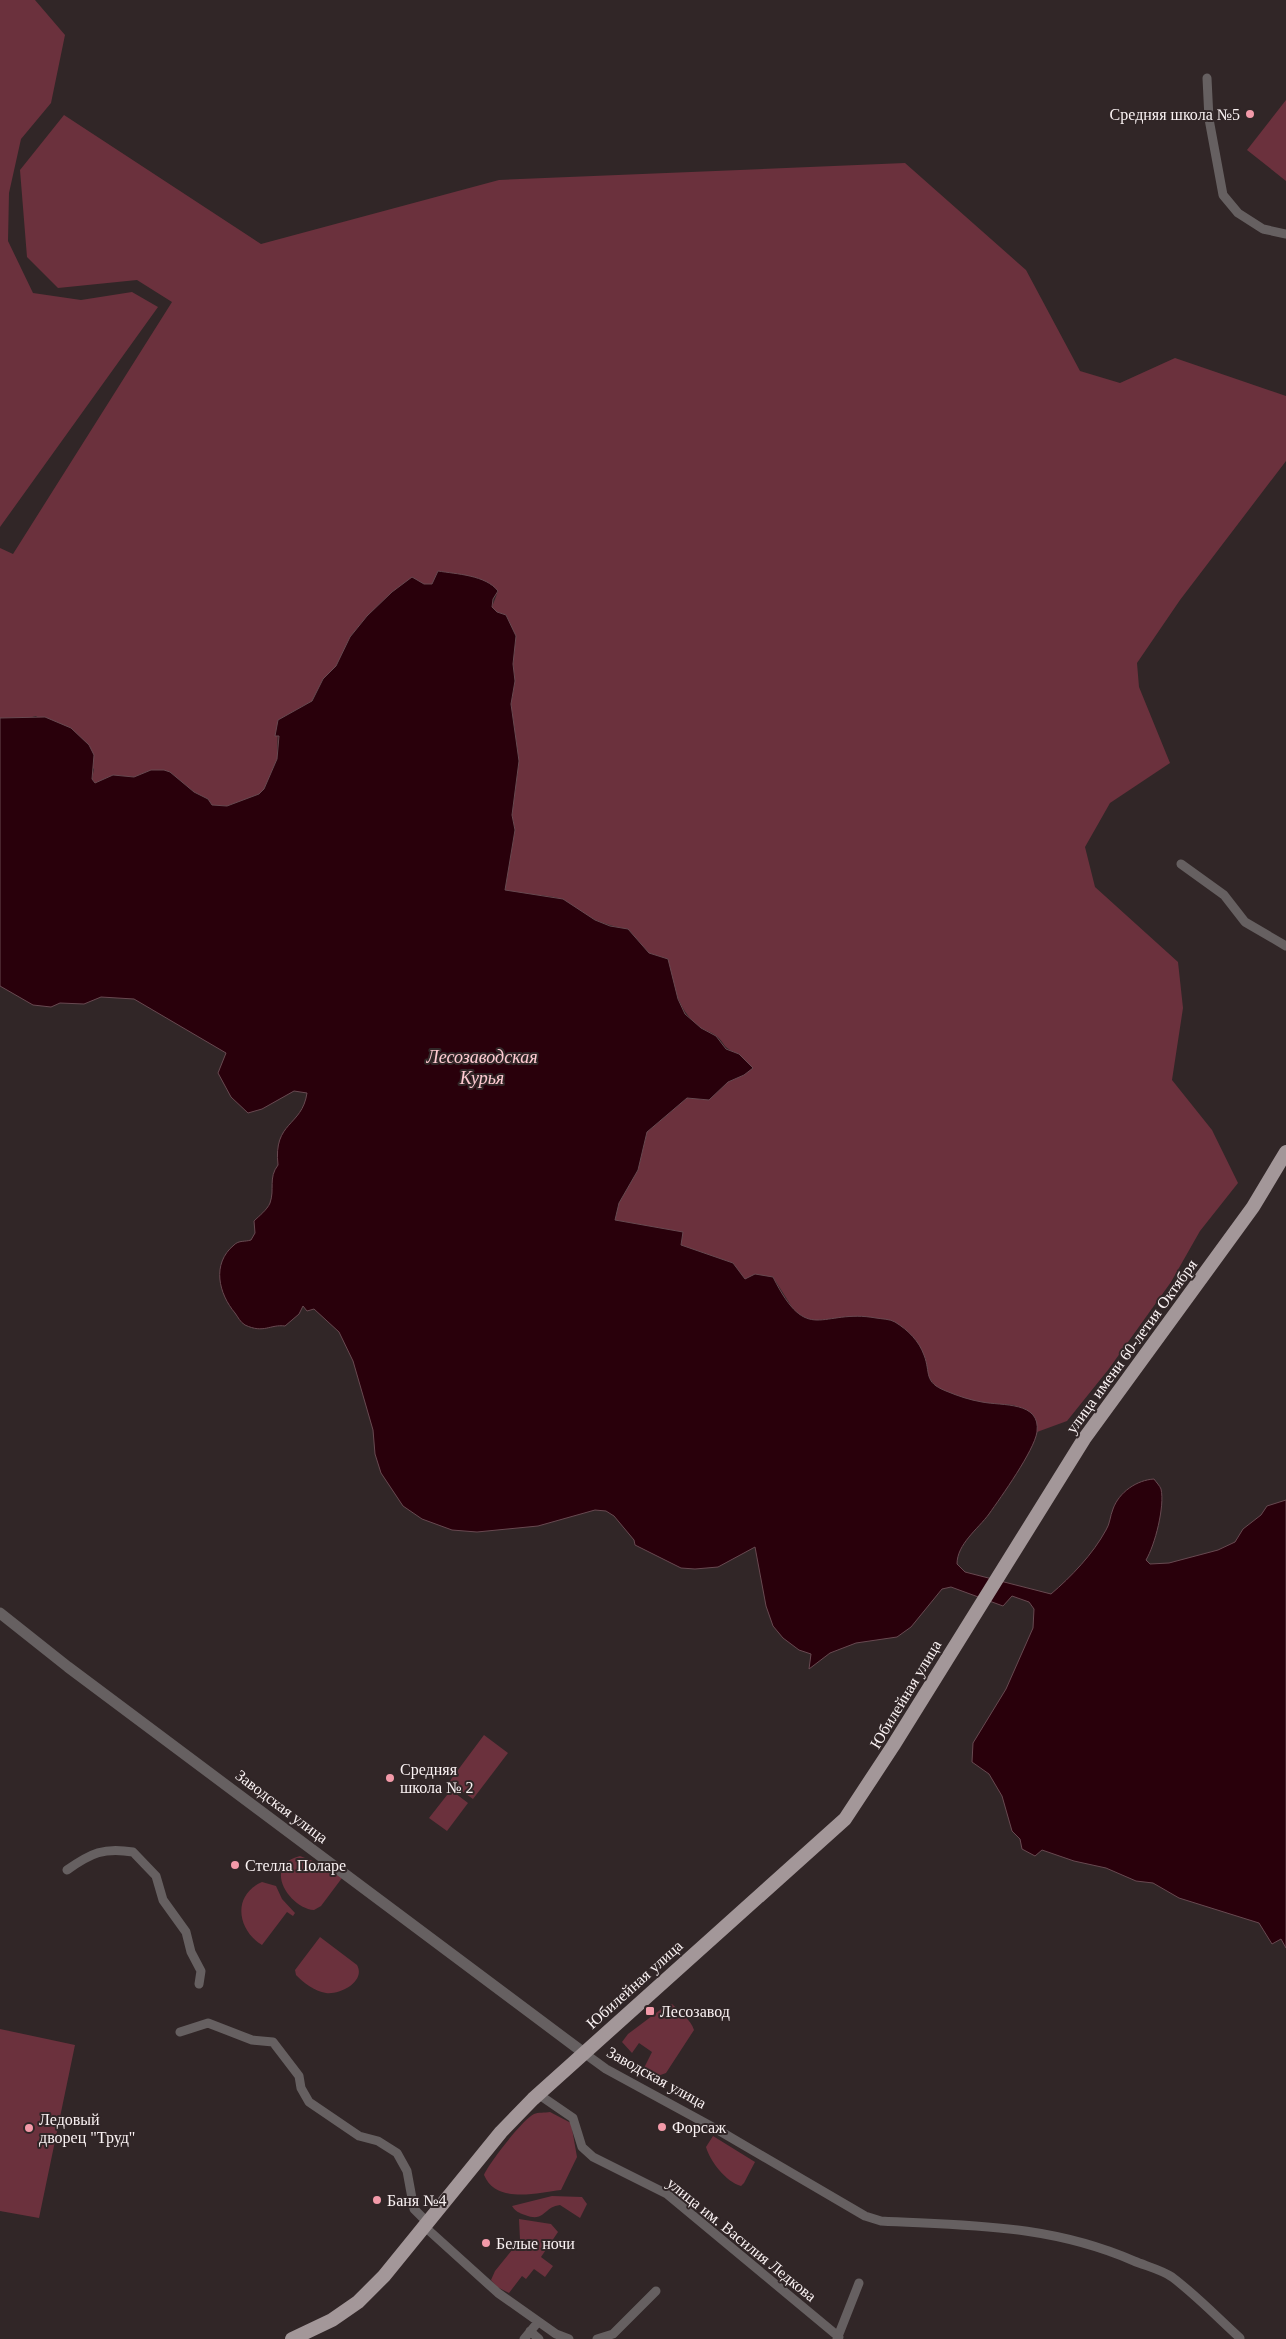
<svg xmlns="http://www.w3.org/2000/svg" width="1286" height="2339" font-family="'Times New Roman',serif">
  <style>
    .green { fill: #6b313d }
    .water { fill: #29000b; stroke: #684951 }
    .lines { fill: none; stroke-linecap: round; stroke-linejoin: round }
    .minor { stroke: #666061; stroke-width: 9 }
    .tertiary { stroke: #666061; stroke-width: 11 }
    .primary { stroke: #a39799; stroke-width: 14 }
    .poi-dot { fill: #f39aa9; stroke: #312627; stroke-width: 2 }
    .labels { text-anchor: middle; stroke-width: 4; stroke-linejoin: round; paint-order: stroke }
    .poi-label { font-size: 16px; fill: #faf2f3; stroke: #312627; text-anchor: start }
    .street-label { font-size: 16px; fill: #faf2f3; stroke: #312627 }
    .water-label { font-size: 18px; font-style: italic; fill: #ffcbd2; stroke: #312627 }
  </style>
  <rect width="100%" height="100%" fill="#312627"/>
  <path class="green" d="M0 0H35L65 35 51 103 21 139 9 193 8 241 33 293 81 300 132 292 158 307 0 527Z
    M1286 100V181L1247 150Z
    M64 115 261 244 499 180 905 163 1026 270 1080 371 1120 383 1175 358 1286 396V461L1180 600 1137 663 1139 687 1170 763 1110 803 1085 847 1095 887 1178 962 1183 1008 1172 1080 1212 1130 1238 1183 1200 1231 1171 1282 1108 1370 1067 1421 1037 1432 1036 1420 1014 1405 983 1403 959 1397 937 1388 927 1375 925 1357 864 1316 813 1322 795 1312 773 1277 745 1279 733 1263 681 1245 682 1232 615 1220 619 1203 638 1170 647 1132 687 1098 709 1100 728 1082 744 1075 739 1054C720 1047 727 1044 715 1035 711 1032 706 1031 701 1028 678 1012 673 985 668 959L649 953 628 929C609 926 594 921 578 910 572 907 568 901 562 899 543 893 524 896 505 890L515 830 512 815 519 761 511 704 515 681 513 664 516 636 506 615 497 612 492 607 498 591 480 579 438 571 432 584H424L392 592 367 616 350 637 336 666 323 679 312 701 278 720 277 759 264 789 259 794 227 806 212 805 208 799 194 792 170 772 151 770 134 777 113 775 95 783 92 779 94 769 36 716 24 719 0 718V548L13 554 172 302 137 280 58 288 27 257 20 170Z
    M484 1735 508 1753 473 1799 449 1782Z
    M451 1790 468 1803 447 1831 429 1818Z
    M300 1856 328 1867 342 1878 321 1906 314 1910C290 1909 261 1865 300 1856Z
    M262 1882 276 1886 282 1899 295 1913 293 1916 287 1912 262 1945C237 1930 232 1895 262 1882Z
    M320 1937 357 1965C366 1981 341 1995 326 1993 314 1991 304 1983 296 1975L295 1970Z
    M668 2004H672C680 2012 691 2020 694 2030L666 2073 655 2077 648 2075 644 2068 652 2052 639 2043 632 2053 622 2042 628 2034Z
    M0 2029 75 2045 39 2218 0 2211Z
    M550 2112 571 2123 577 2157 561 2190C537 2193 496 2204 484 2175 488 2164 524 2118 534 2114 538 2112 545 2113 550 2112Z
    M713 2136 755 2162 744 2183 741 2186C726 2182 710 2161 706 2147Z
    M552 2196 582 2197 587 2204 580 2218 560 2205C543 2207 545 2223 525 2215 519 2213 515 2211 512 2206Z
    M519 2219 551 2224 558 2232 541 2257 553 2266 545 2277 534 2269 526 2279 522 2276 509 2293 497 2287 491 2280 495 2271 520 2240Z"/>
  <path class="water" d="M438 571C456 574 486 575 498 591L493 599 492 607 497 612 506 615 516 636 513 664 515 681 511 704 519 761 512 815 515 830 505 890 563 899 595 920 610 926 628 929 649 953 668 959 678 999 685 1014 701 1028 716 1036 726 1049 739 1054 753 1068 744 1075 728 1082 709 1100 687 1098 647 1132 638 1170 619 1203 615 1220 683 1232 681 1245 733 1263 745 1279 755 1274 773 1277C808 1347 821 1308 876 1318 882 1319 890 1319 895 1322 908 1330 919 1341 924 1355 931 1373 923 1382 946 1391 958 1396 970 1400 982 1402 1002 1406 1041 1401 1037 1432 1034 1451 1001 1497 989 1514 978 1529 957 1544 957 1564L965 1572 1051 1594C1071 1577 1093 1554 1106 1530 1110 1524 1110 1516 1113 1509 1119 1492 1137 1480 1154 1479 1156 1482 1160 1486 1161 1489 1165 1506 1155 1545 1146 1560L1150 1564 1169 1563 1218 1550 1235 1542 1243 1529 1261 1515 1267 1506 1286 1500V1948L1281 1939 1272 1944 1259 1923 1179 1898 1153 1883 1136 1881 1106 1868 1074 1861 1042 1850 1035 1856 1022 1849 1020 1839 1012 1831 1002 1796 989 1774 972 1762 973 1743 1006 1689 1033 1628 1034 1609 1029 1602 1012 1596 1003 1606 951 1587 942 1589 911 1627 897 1637 856 1643 830 1653 809 1669 811 1654 799 1650 783 1638 773 1626 766 1606 755 1547 718 1567 695 1569 681 1568 635 1545 634 1540 614 1516 606 1511 595 1510 538 1526 477 1532 452 1530 422 1519 403 1506 381 1473 375 1454 373 1430 353 1361 339 1332 314 1309 307 1311 303 1306 299 1314 285 1326C270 1324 264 1334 245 1325 240 1322 238 1317 235 1313 219 1294 211 1264 234 1245 239 1240 245 1242 251 1240L255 1233 254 1221C259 1216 267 1210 270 1203 275 1189 268 1178 278 1165 273 1121 302 1127 307 1093L294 1091 262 1109 248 1113 231 1097 218 1073 226 1053 134 999 101 997 84 1004 60 1003 51 1007 33 1005 0 986V718L45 717 71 728 89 745 94 755 92 779 95 783 113 775 134 777 151 770H164L170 772 194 792 208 799 212 805 227 806 259 794 264 789 277 759 279 736H275L278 720 312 701 323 679 336 666 350 637 367 616 392 592 412 577 424 584H432Z"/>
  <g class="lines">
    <path class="minor" d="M1207 78 1209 119 1223 195 1238 213 1263 229 1286 234
      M1181 864 1224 895 1245 922 1286 946
      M67 1870C91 1853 104 1847 133 1852L156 1876 163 1900 186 1932 191 1952 201 1971 199 1984
      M180 2032 208 2023 252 2040 273 2042 299 2076 301 2088 309 2102 359 2136 378 2141 397 2153 407 2171 414 2209 428 2223
      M584 2053 606 2069 718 2130 865 2216 881 2221C971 2226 1049 2224 1134 2261 1146 2266 1162 2270 1172 2277 1196 2295 1218 2318 1240 2338
      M538 2094 573 2118 582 2147 593 2157 667 2194 839 2337
      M425 2227 498 2293 556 2334 569 2339
      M530 2331 539 2339
      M524 2339 538 2322
      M597 2339 613 2334 656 2291
      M837 2339 859 2283"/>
    <path class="tertiary" d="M0 1613 68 1667 584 2053"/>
    <path class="primary" d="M292 2339 332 2320 358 2302 384 2276 501 2132 533 2099 845 1819 893 1746 1084 1439 1253 1207 1286 1152"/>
  </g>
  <g class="poi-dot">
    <circle cx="1250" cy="114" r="5"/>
    <circle cx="390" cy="1778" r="5"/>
    <circle cx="235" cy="1865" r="5"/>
    <rect x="645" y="2006" width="10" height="10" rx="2.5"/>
    <circle cx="662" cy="2127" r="5"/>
    <circle cx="29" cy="2128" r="5"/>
    <circle cx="377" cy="2200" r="5"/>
    <circle cx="486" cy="2243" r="5"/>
  </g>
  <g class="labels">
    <g class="poi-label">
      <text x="1240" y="120" text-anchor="end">Средняя школа №5</text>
      <text x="400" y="1775">Средняя<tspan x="400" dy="18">школа № 2</tspan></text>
      <text x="245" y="1871">Стелла Поларе</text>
      <text x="660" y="2017">Лесозавод</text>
      <text x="39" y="2125">Ледовый<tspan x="39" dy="18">дворец "Труд"</tspan></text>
      <text x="672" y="2133">Форсаж</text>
      <text x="387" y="2206">Баня №4</text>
      <text x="496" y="2249">Белые ночи</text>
    </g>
    <g class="street-label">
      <text transform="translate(1131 1346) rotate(-54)" y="6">улица имени 60-летия Октября</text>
      <text transform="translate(905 1694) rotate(-59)" y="6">Юбилейная улица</text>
      <text transform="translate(282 1806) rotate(37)" y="6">Заводская улица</text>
      <text transform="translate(634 1984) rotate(-42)" y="6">Юбилейная улица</text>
      <text transform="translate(657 2077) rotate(29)" y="6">Заводская улица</text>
      <text transform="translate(742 2239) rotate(39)" y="6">улица им. Василия Ледкова</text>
    </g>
    <g class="water-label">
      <text x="482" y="1063">Лесозаводская<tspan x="482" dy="21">Курья</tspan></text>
    </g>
  </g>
</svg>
